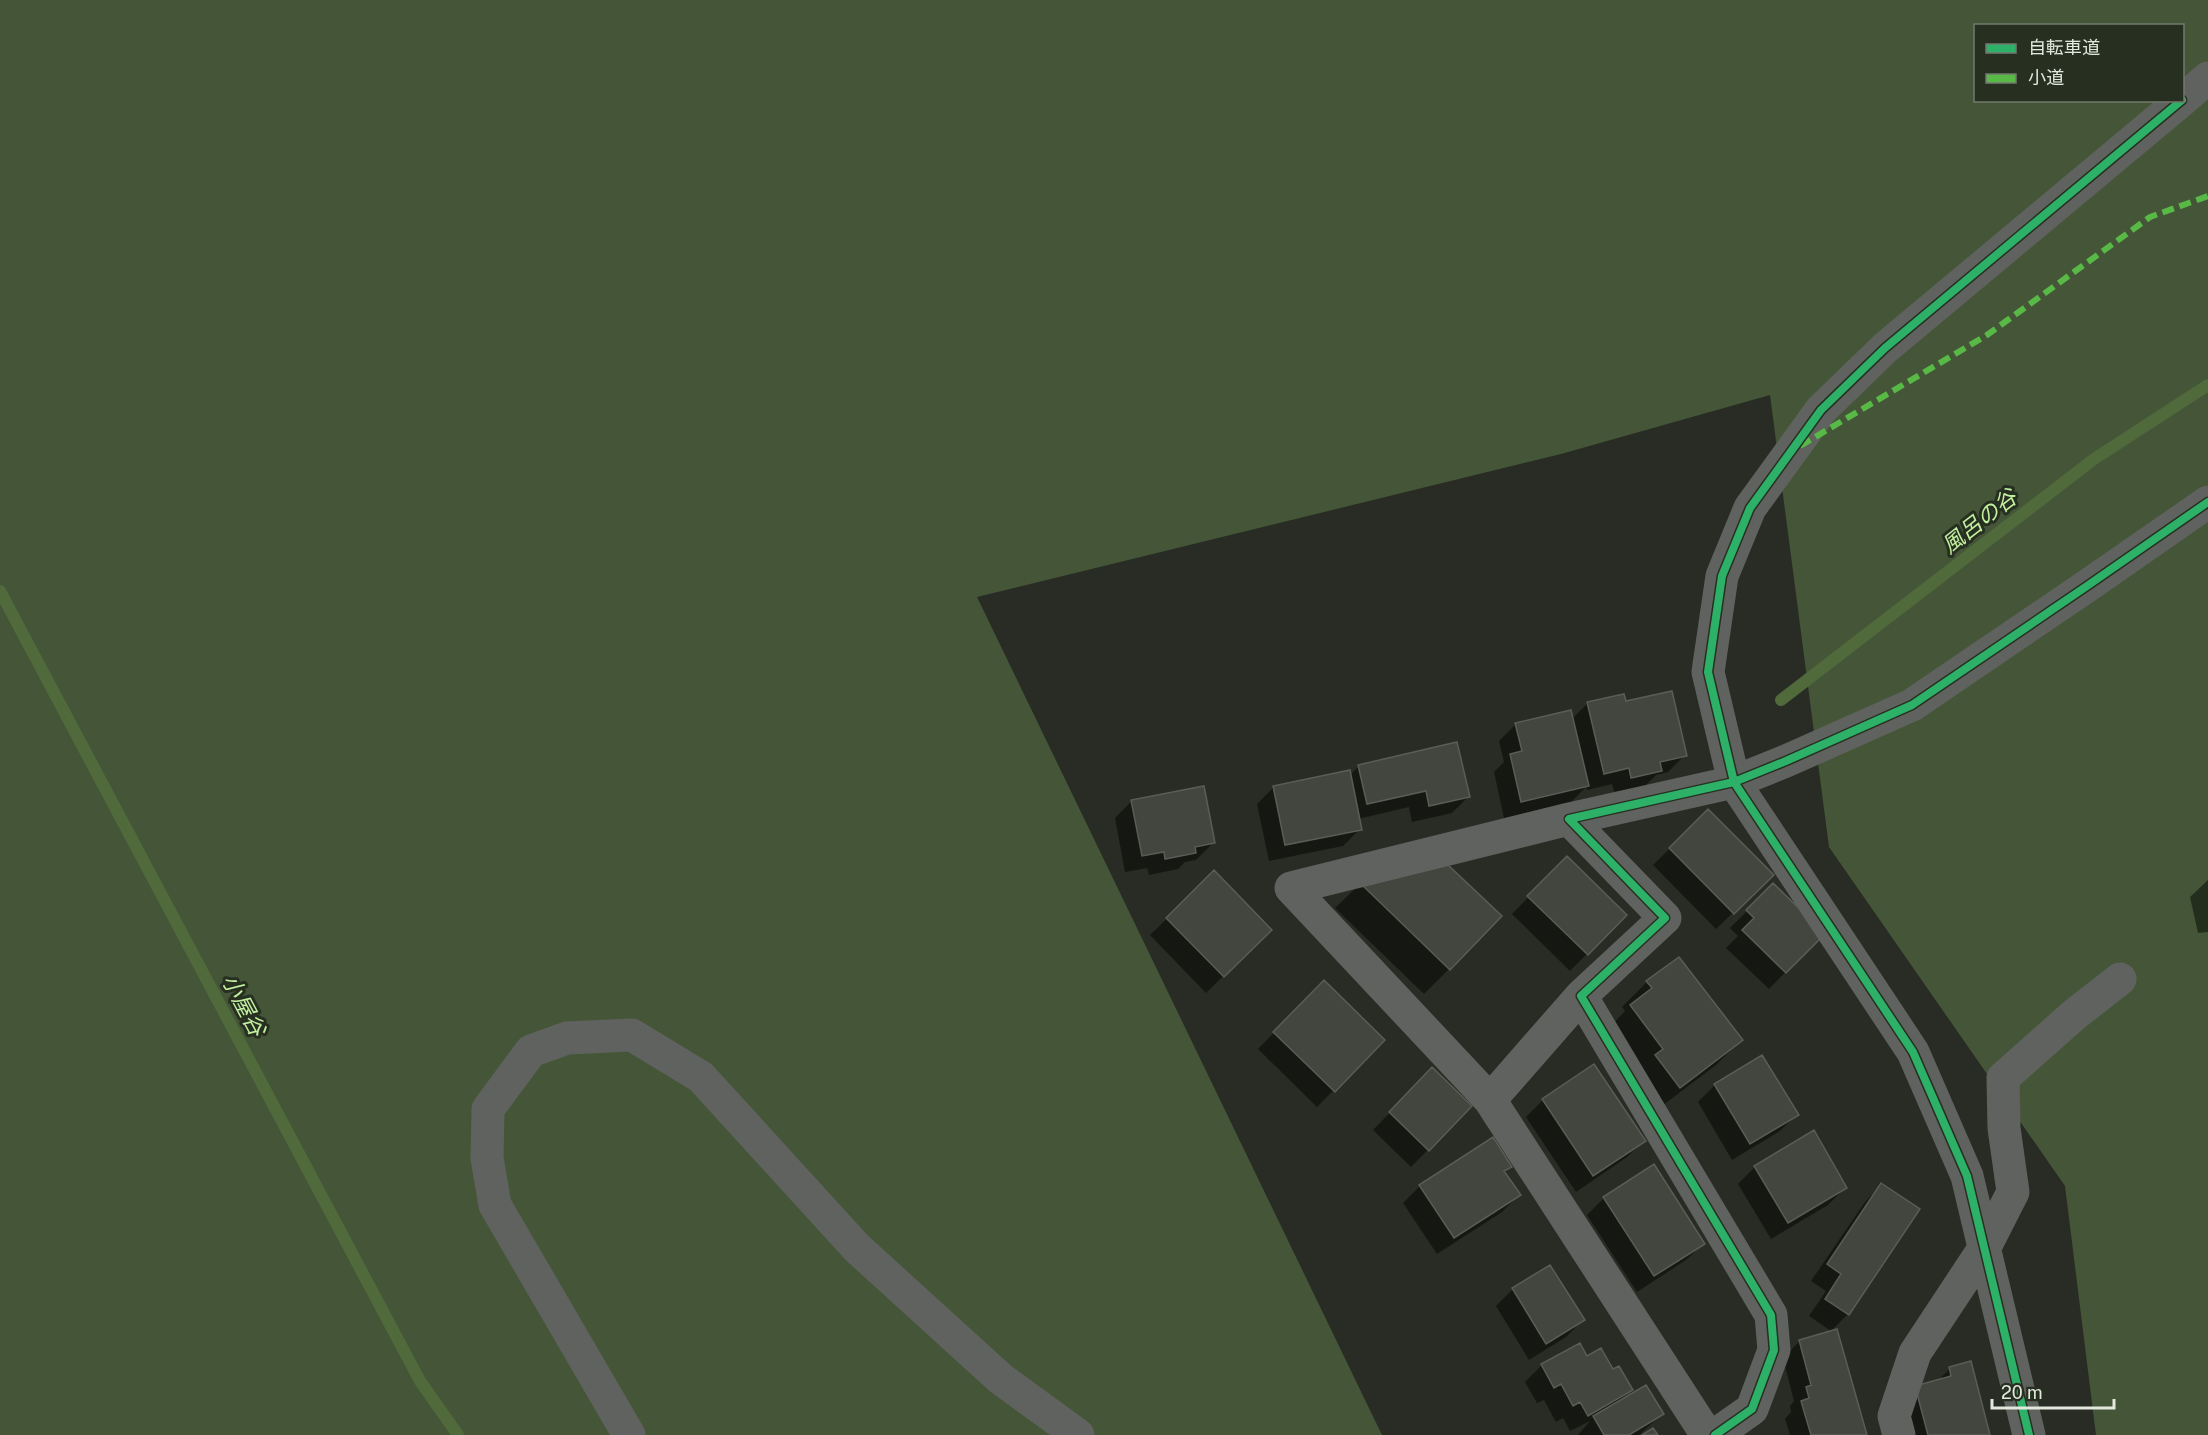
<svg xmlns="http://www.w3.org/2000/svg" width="2208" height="1435" font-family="'Public Sans','Noto Sans JP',sans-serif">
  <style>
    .green { fill: #455638; fill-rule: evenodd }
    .shadow { fill: #0007 }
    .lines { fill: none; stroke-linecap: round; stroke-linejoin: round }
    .stream { stroke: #506a3b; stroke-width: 12 }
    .building { fill: #42463f; stroke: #595d56; stroke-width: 1.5 }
    .street { stroke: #60625f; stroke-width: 33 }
    .quiet { stroke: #58b947; stroke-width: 6; stroke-dasharray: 12 6; stroke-linecap: butt }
    .cycleway-casing { stroke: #273020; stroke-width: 11 }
    .cycleway { stroke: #2db169; stroke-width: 8 }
    .labels { text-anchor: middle; stroke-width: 6; stroke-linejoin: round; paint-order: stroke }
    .water-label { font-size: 22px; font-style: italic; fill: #c2efa0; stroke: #273020 }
  </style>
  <rect width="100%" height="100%" fill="#282c24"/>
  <path class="green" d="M0 0H2208V1435H2096L2065 1186 1829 847 1770 395 1561 454 977 597 1382 1435H0ZM1976 26H2182V100H1976Z"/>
  <path class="shadow" d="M1588 703H1624L1685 755 1668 772 1656 775 1644 787 1615 794 1612 784 1587 790 1586 787 1571 802 1504 818 1494 772 1504 762 1499 741 1516 724 1572 719Z
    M1359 766 1469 796 1452 813 1412 822 1409 807 1358 819 1360 829 1343 846 1269 861 1257 804 1274 787 1349 776Z
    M1132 801 1213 843 1196 860 1185 862 1178 869 1149 875 1147 868 1125 872 1115 818Z
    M1708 811 1772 875 1716 929 1653 865Z
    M1567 858 1625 915 1570 971 1512 914Z
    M1446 865 1449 969 1424 994 1335 908 1360 884Z
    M1214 873 1270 930 1206 993 1150 935Z
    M2208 880V932L2198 933 2190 897Z
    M1773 885 1823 934 1769 989 1726 948 1738 936 1730 928Z
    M1324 982 1383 1040 1317 1107 1258 1049Z
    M1647 982 1741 1040 1716 1065 1654 1112 1606 1031 1625 1011 1622 1007Z
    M1761 1057 1797 1114 1780 1131 1732 1160 1698 1102 1715 1085Z
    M1594 1066 1644 1141 1627 1157 1576 1192 1526 1117 1543 1100Z
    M1432 1070 1470 1107 1411 1167 1373 1130Z
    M1510 1166 1504 1173 1519 1195 1502 1212 1437 1254 1403 1203 1420 1186Z
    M1755 1167 1845 1188 1828 1205 1771 1239 1738 1184Z
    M1881 1185 1848 1314 1831 1331 1809 1316 1826 1291 1811 1281 1865 1202Z
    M1604 1198 1703 1244 1686 1260 1637 1292 1587 1215Z
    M1513 1289 1583 1320 1566 1337 1529 1360 1496 1306Z
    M1800 1341 1865 1435H1790L1785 1419 1791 1412 1790 1406 1794 1401 1783 1358Z
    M1586 1358 1612 1371 1631 1390 1621 1400 1662 1414 1639 1435H1578L1590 1421 1570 1431 1563 1418 1556 1422 1544 1400 1537 1403 1525 1382 1542 1365Z
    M1950 1369 1988 1435H1897L1891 1412 1937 1381Z"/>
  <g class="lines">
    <path class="stream" d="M0 591 420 1381 458 1435
      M1781 700 2094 459 2208 385"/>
  </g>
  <path class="building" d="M1672 691 1687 756 1660 762 1662 771 1631 778 1629 768 1604 774 1587 702 1624 694 1626 701Z
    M1571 710 1589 786 1521 802 1510 754 1522 751 1515 723Z
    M1457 742 1470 797 1429 806 1426 791 1367 804 1358 765Z
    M1350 770 1362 830 1285 845 1273 786Z
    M1204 786 1215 843 1195 847 1196 853 1165 859 1164 852 1142 856 1131 800Z
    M1708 809 1774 875 1734 914 1669 848Z
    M1567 856 1627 915 1588 955 1527 896Z
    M1447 864 1502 916 1450 970 1359 882Z
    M1214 870 1272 930 1224 977 1166 918Z
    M1773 883 1825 934 1786 973 1742 930 1754 918 1746 910Z
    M1679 957 1743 1040 1680 1088 1655 1055 1663 1049 1630 1005 1652 988 1646 981Z
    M1324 980 1385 1040 1335 1092 1273 1032Z
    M1762 1055 1799 1115 1750 1144 1714 1084Z
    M1594 1064 1646 1141 1593 1176 1542 1099Z
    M1432 1067 1472 1106 1429 1151 1389 1112Z
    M1814 1130 1847 1188 1788 1223 1754 1166Z
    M1493 1137 1512 1167 1504 1171 1521 1195 1454 1238 1419 1185Z
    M1654 1164 1705 1244 1654 1276 1603 1197Z
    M1881 1183 1920 1209 1849 1315 1825 1299 1841 1274 1827 1264Z
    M1550 1265 1585 1320 1546 1344 1512 1288Z
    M1837 1329 1867 1435H1811L1801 1401 1809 1398 1806 1387 1811 1385 1799 1340Z
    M1580 1343 1587 1356 1601 1348 1613 1369 1619 1366 1633 1390 1588 1416 1580 1402 1573 1406 1561 1384 1554 1388 1541 1364Z
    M1971 1361 1990 1435H1928L1915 1386 1951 1376 1949 1367Z
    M1646 1385 1664 1414 1629 1435H1604L1593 1416Z
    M1653 1428 1658 1435H1642Z"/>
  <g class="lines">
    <path class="street" d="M2182 100 2208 78
      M1569 819 1291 888 1490 1100 1581 996
      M1490 1100 1707 1435
      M629 1435 495 1205 487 1158 488 1109 531 1051 567 1038 632 1035 701 1077 857 1248 1001 1379 1078 1435
      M1715 1435 1752 1409 1774 1350 1771 1315 1581 996 1665 918 1569 819 1734 782 1786 761 1912 705 2087 586 2208 502
      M1899 1435 1894 1416 1915 1353 1985 1247 2013 1192 2004 1128 2003 1078 2074 1015 2120 979
      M2029 1435 1967 1176 1913 1052 1734 782 1708 672 1722 576 1750 508 1821 410 1885 348 2182 100"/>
    <path class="quiet" d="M1800 446 1987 335 2150 217 2208 196"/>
    <g class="cycleway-casing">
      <path id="cycleway" d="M1715 1435 1752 1409 1774 1350 1771 1315 1581 996 1665 918 1569 819 1734 782 1786 761 1912 705 2087 586 2208 502
        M2029 1435 1967 1176 1913 1052 1734 782 1708 672 1722 576 1750 508 1821 410 1885 348 2182 100"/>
    </g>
    <use href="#cycleway" class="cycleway"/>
  </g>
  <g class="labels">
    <g class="water-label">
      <text transform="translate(1979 521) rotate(-38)" y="8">風呂の谷</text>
      <text transform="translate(244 1005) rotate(62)" y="8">小屋谷</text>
    </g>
  </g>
  <rect x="1974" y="24" width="210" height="78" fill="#273020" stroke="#727a6c" stroke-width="1.5"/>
  <rect x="1986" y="44" width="30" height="9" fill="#2db169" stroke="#727a6c" stroke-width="1.5"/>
  <text x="2028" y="54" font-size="18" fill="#e2e8de">自転車道</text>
  <rect x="1986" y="74" width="30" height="9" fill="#58b947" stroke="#727a6c" stroke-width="1.5"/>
  <text x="2028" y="84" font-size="18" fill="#e2e8de">小道</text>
  <path d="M1992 1399v9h122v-9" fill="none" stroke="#e2e8de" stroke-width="3"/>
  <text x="2001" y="1399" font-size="18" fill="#e2e8de" stroke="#273020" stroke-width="4.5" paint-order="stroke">20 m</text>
</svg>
